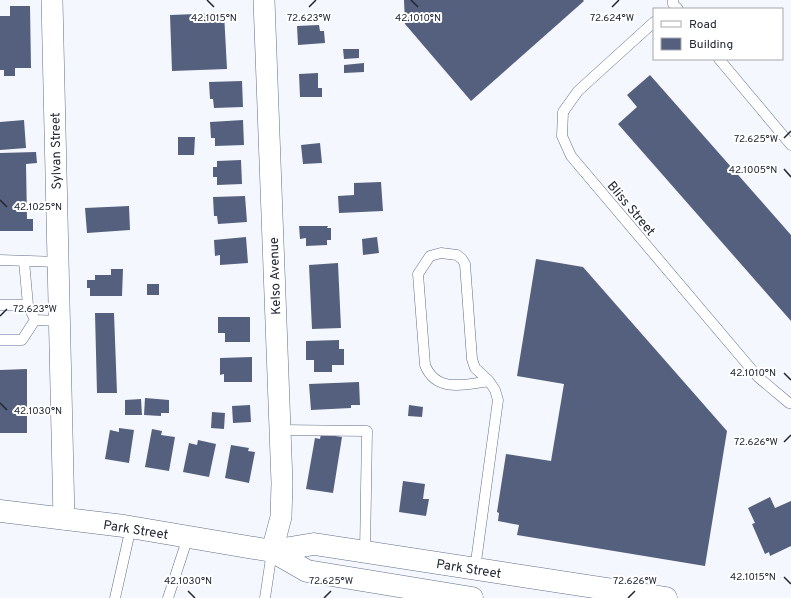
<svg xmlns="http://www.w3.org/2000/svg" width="791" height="598" font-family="Overpass,sans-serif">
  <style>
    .building { fill: #54607d }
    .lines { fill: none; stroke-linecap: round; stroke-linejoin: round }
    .lane-casing { stroke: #626e8b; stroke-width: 11 }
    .street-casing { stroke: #626e8b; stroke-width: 22 }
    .primary-casing { stroke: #626e8b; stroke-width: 23 }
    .lane { stroke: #fff; stroke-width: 10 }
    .street { stroke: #fff; stroke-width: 21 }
    .primary { stroke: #fff; stroke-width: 22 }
    .ticks { fill: none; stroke: #212633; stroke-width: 1.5 }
    .labels { text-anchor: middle; stroke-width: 4; stroke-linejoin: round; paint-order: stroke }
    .street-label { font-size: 13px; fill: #212633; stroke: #fff }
    .ticks-label { font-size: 10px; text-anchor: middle; fill: #212633; stroke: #fff; stroke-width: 4; stroke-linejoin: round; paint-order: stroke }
  </style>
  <rect width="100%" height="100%" fill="#f5f7fe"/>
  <path class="building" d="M404 0H583L584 1 471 101 405 24Z
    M10 6H30L31 68H15V76H4V70H0V16H10Z
    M224 13 227 69 172 71 170 15Z
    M319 25 320 31H324L325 43 298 45 297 26Z
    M343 49H359V58L344 59Z
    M364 63V72L344 73V65Z
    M318 73V88H322V97H300L299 74Z
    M650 75 791 235V321L618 124 637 107 627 95Z
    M242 81 243 107 214 108 213 99H210L209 82Z
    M24 120 26 148 0 150V122Z
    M243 120 244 145 215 146V138H211L210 122Z
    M178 137H195L194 155H178Z
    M320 143 322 163 303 164 301 145Z
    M36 152 37 163 26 164 27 219H33V231H0V153Z
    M241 160 242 184 217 185V177H213V167H217V161Z
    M381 182 383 211 339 213 338 196 354 195V183Z
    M245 196 247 222 218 224 217 216H214L213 197Z
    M129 206 130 230 87 233 85 208Z
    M299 226H328L327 228H331V240H327V245L306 246V238L300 239Z
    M246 237 248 263 220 265V255L215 256 214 240Z
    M377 237 379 253 363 255 362 239Z
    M536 259 583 267 727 431 705 566 517 535 519 525 498 521 499 513 497 512 506 454 551 461 564 384 517 376Z
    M338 263 341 328 312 329 309 265Z
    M111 269H123L122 296H90V288H87V280H95V275H111Z
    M147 284H159V295H147Z
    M95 313H114L117 393H97Z
    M218 317H250V342H225V333H218Z
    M339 340V349H344V365H332V372H314V360H306V341Z
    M252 357V382H224V374L220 375V358Z
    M27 369V433H0V370Z
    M359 382 360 405H351V408L311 410 309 384Z
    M145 398 169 400V413H161V416L144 415Z
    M141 399 142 415H125V400Z
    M250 405 251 422 233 423 232 406Z
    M409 405 423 407 422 417 408 416Z
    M212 412 225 413 224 429 211 428Z
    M119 428 134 430 129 463 105 459 110 430 119 432Z
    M152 429 162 431 161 435 175 437 169 471 145 467Z
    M321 434 342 437 333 493 306 489 315 438 320 439Z
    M198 440 216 444 209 477 183 472 189 443 197 445Z
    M231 445 249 448 248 451 255 452 249 483 225 478Z
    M403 481 425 484 423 499H429L426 516 399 512Z
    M770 497 775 508 791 501V546L770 556 769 552 765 554 752 524 755 523 748 508Z"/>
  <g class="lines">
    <g class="lane-casing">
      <path id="lane" d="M673 0V4L678 9
        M654 22 578 91 563 112 562 136 571 156 758 377 789 403H791
        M719 59 791 145
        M0 260 58 262
        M24 261 28 305 35 320
        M0 305H28
        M35 320 59 321
        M0 340H22L35 320
        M280 430 367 431 365 552
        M475 569 498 400 495 390 489 381 475 368 472 359 465 264 462 259 457 255 441 253 430 256 418 274 425 365C436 393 465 385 489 381
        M115 598 131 527
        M168 598 188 537
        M265 598 272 551"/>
    </g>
    <g class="street-casing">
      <path id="street" d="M52 0 64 519
        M264 0 282 483 281 517 272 551"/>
    </g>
    <g class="primary-casing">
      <path id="primary" d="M0 511 124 526 272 551 314 544 666 598
        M272 551 307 571 472 598"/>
    </g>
    <use href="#lane" class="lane"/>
    <use href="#street" class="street"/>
    <use href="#primary" class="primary"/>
  </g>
  <path class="ticks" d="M207 0 214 7M411 0 418 7M309 7 316 0M612 7 619 0M784 138 791 131M784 169 791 177M0 200 7 207M0 316 7 309M784 373 791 380M0 403 7 410M784 442 791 435M784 577 791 584M188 591 195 598M324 598 331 591M628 598 635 591"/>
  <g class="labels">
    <g class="street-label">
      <text transform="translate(55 151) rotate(-91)" y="5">Sylvan Street</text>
      <text transform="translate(632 208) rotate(50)" y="5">Bliss Street</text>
      <text transform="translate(274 276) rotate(-92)" y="5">Kelso Avenue</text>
      <text transform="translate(136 529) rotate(9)" y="5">Park Street</text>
      <text transform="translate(469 568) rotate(9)" y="5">Park Street</text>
    </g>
  </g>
  <g class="ticks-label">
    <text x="418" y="21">42.1010°N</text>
    <text x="214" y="21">42.1015°N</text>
    <text x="309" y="21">72.623°W</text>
    <text x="612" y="21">72.624°W</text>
    <text x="756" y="142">72.625°W</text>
    <text x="753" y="173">42.1005°N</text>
    <text x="38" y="210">42.1025°N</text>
    <text x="35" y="312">72.623°W</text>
    <text x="753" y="376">42.1010°N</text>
    <text x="38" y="414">42.1030°N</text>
    <text x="756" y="445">72.626°W</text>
    <text x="753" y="580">42.1015°N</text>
    <text x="331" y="584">72.625°W</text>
    <text x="635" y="584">72.626°W</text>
    <text x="188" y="584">42.1030°N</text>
  </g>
  <rect x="653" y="8" width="130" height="52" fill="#ffffff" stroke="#a6a8ad"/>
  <rect x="661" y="21" width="20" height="6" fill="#ffffff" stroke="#a6a8ad"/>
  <text x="689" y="28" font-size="12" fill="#212633">Road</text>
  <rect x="661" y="38" width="20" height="12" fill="#54607d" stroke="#a6a8ad"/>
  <text x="689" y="48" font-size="12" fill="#212633">Building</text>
</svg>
